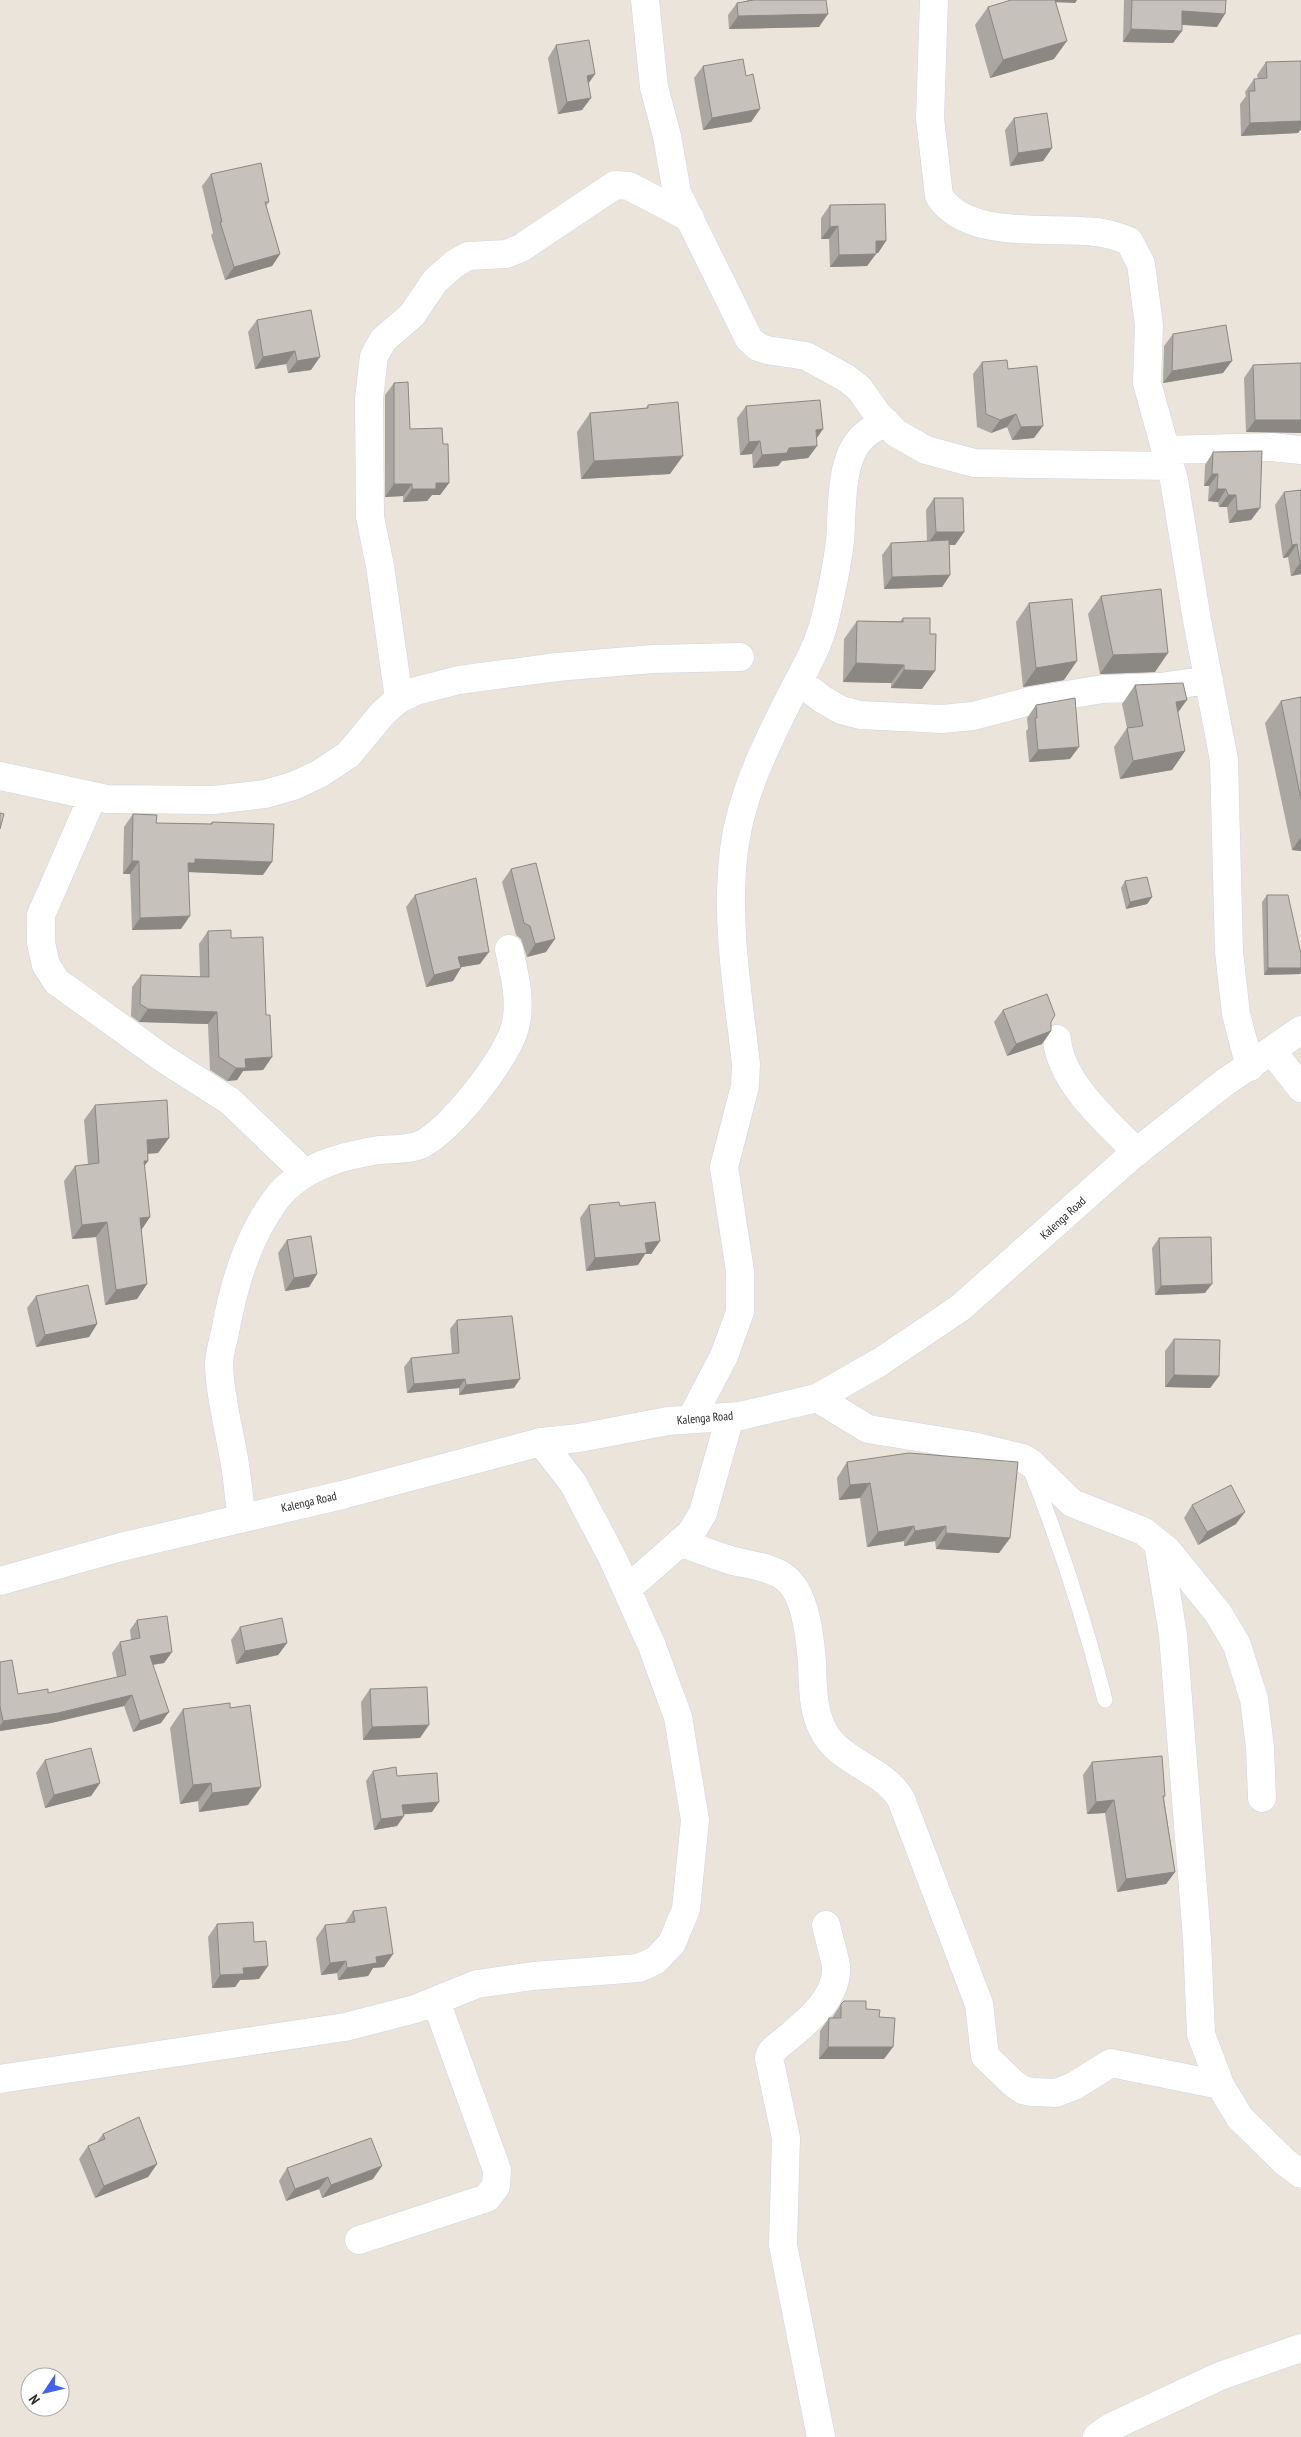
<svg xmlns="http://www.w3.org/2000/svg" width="1301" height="2437" font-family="'PT Sans Narrow',sans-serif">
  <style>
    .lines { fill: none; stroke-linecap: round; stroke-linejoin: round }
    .service-casing { stroke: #d0d3e1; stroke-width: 16 }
    .minor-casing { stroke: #d0d3e1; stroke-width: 29 }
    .secondary-casing { stroke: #d0d3e1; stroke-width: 29 }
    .service { stroke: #fff; stroke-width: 15 }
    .minor { stroke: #fff; stroke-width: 28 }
    .secondary { stroke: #fff; stroke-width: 28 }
    .wall { fill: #aaa6a1 }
    .shaded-wall { fill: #8b8783 }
    .building { fill: #c6c1bb; stroke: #8b8783 }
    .labels { text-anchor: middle; stroke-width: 4.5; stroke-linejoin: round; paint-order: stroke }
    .street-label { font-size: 12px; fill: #292929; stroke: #fff }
  </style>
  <rect width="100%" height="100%" fill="#ebe4db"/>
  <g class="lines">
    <g class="service-casing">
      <path id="service" d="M1031 1471C1061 1546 1085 1622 1105 1700"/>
    </g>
    <g class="minor-casing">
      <path id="minor" d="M645 0 654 87 667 136 677 193 749 339 758 347 767 350 806 356 846 378 859 388 878 415 896 433 926 450 974 463 1170 466
        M934 0 930 118 939 196C968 241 1049 226 1096 232 1107 233 1119 237 1129 241L1141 264 1149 325 1147 383 1174 480 1197 620 1224 760 1229 952 1236 1014 1250 1067
        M1165 450 1272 447 1301 450
        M799 681 822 699 841 710 860 715 942 719 973 716 1030 701 1103 689 1160 687 1209 680
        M399 699 380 566 370 517 369 399 374 356 383 340 412 315 435 281 454 264 468 256 506 254 521 248 615 185 629 186 690 218
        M0 776 107 799 213 800 265 794 293 786 319 774 348 755 383 713 399 699 416 691 459 680 557 667 653 659 740 657
        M93 796 41 915V943L46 965 57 982 74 994 164 1059 230 1101 305 1173
        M1057 1039C1060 1082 1108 1123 1137 1152
        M1272 1051 1301 1088
        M817 1398 868 1429 973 1446 1023 1458 1032 1464 1072 1503 1143 1531 1167 1550 1218 1613 1237 1645 1254 1699 1260 1747 1262 1798
        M691 1419 724 1356 740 1312V1271L724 1167 745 1086 746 1064C738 993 725 922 734 850 741 794 766 745 791 695 804 671 819 645 825 619 831 594 837 567 840 541 843 509 838 456 866 434 872 429 879 426 886 422
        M242 1518C239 1500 238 1483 235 1465 230 1432 220 1399 219 1365 219 1354 223 1342 225 1332 234 1284 247 1239 276 1199 301 1167 340 1156 379 1150 391 1149 408 1150 420 1145 449 1133 511 1054 516 1023 521 998 514 973 509 949
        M680 1542C696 1548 713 1555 730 1560 747 1565 770 1566 784 1577 806 1592 810 1638 812 1662 813 1686 812 1710 824 1732 841 1763 884 1769 901 1799L979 2004 985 2056 1014 2084 1023 2090 1032 2092 1056 2093 1074 2086 1111 2063 1220 2085
        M1158 1543 1173 1635 1197 1939 1201 2034 1220 2085 1240 2118 1285 2162 1301 2174
        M627 1589 691 1533 703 1513 730 1417
        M0 2079 345 2027 415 2009 477 1984 533 1976 639 1968 656 1960 672 1943 686 1909 695 1820 678 1717 652 1646 613 1559 573 1483 541 1442
        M359 2240 487 2198 496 2186 497 2170 436 2001
        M821 2437 783 2245 786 2138 769 2058 771 2052C794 2031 839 2003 836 1966 834 1953 829 1939 826 1925
        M1097 2437 1111 2427 1220 2376 1301 2348"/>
    </g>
    <g class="secondary-casing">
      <path id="secondary" d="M0 1581 121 1547 342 1495 541 1442 579 1438 668 1421 740 1416 817 1398 880 1362 960 1308 1130 1157 1224 1083 1301 1030"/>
    </g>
    <use href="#service" class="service"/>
    <use href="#minor" class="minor"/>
    <use href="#secondary" class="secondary"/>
  </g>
  <path class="wall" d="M747 0H826L819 27 729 29 728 15 737 3 747 1Z
    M1011 0 1075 3 1056 2 1054 59 990 78 975 25 988 7Z
    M1124 0H1226L1217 27 1182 25 1173 43 1123 42Z
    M556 45 595 74 588 84 582 110 558 114 548 58Z
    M1301 61V129L1298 133 1241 136 1240 104 1246 96 1245 92 1254 79H1258L1257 75 1266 62Z
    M703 66 746 76 760 109 751 122 703 130 694 78Z
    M1014 118 1052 148 1043 161 1010 166 1005 130Z
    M211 174 269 202 266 206 280 254 272 266 225 280 211 235 213 233 202 186Z
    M830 205 886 241 878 253H876L867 266 830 267 829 239H821V218Z
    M311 310V370L288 373 286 364 255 369 248 332 257 320Z
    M1173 334 1223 373 1163 383 1164 346Z
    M982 362 1008 369 1034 438 1012 440 1007 427 991 433 977 427 973 374Z
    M1301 363 1246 432 1244 378 1253 365Z
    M394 383 410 429 443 444 449 483 440 495H432L427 501 403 502V496L385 497V395Z
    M648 405 670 474 581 479 577 432 590 413 646 408Z
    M746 406 823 429 816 439 817 446 808 458 782 461 778 466 753 468 752 454 740 455 737 418Z
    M1213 452 1260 508 1251 520 1229 523 1227 507H1219L1218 502 1208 501 1209 486H1204L1205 465Z
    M1301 490V574L1291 576 1288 557 1283 558 1275 505 1284 492Z
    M934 498 964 532 955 545H949L950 575 942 587 884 589 882 555 891 543 927 541 926 510Z
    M1101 596 1155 672 1100 674 1088 614Z
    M1029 603 1064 680 1023 687 1016 622Z
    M903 618 930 634 922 689 891 688V683L843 682 844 639 857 621H900Z
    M1135 685 1185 751 1172 770 1120 779 1114 747 1127 728 1122 704Z
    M1301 697V851L1292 850 1265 723 1281 701Z
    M1036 705 1070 759 1029 762 1026 731 1028 729 1027 718Z
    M133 814 156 823 210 824 212 822 263 875 188 872 181 929 132 930 130 874H123L124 827Z
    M511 869 546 952 527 957 521 939 516 935 502 882Z
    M1125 881 1152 897 1147 904 1126 909 1121 888Z
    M415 895 480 964 461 967 453 981 426 987 406 907Z
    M1267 895 1301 954V972L1300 974 1264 975 1262 902Z
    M208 931 231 938 266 1015 272 1057 263 1070 243 1071 237 1080 227 1081 210 1070 208 1024 139 1022 131 1016 132 987 141 975 200 977 199 944Z
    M1003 1010 1051 1022V1031L1042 1044 1007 1056 994 1022Z
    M95 1105 169 1138 158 1153 148 1154V1161L144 1166 150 1217 141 1230 147 1284 137 1299 105 1305 96 1237 72 1239 64 1181 75 1166 88 1164 84 1120Z
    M589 1205 620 1206 660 1241 651 1254H645L638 1265 586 1271 580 1218Z
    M1159 1238 1205 1293 1155 1295 1152 1248Z
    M287 1240 317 1274 309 1287 285 1291 278 1253Z
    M36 1296 97 1324 89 1337 36 1347 27 1308Z
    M457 1320 514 1388 459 1395V1388L407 1393 404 1367 411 1358 452 1354 450 1329Z
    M1174 1339 1219 1376 1210 1388 1165 1387V1351Z
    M847 1462 1010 1538 999 1553 936 1549 935 1541 904 1546V1541L867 1547 860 1498 839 1500 837 1478Z
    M1192 1505 1236 1524 1198 1545 1184 1518Z
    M137 1620 172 1652 164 1663 153 1665 161 1723 133 1732 124 1706 51 1723 0 1731V1662L18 1694 48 1693 117 1677 112 1653 120 1642 131 1640 130 1630Z
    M240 1627 287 1643 278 1655 236 1664 231 1640Z
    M370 1689 420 1738 363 1740 361 1702Z
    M183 1709 248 1805 199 1812 198 1801 180 1804 170 1728Z
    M45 1760 100 1783 91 1796 45 1808 36 1773Z
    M1092 1762 1165 1796 1164 1798 1175 1872 1166 1884 1117 1892 1105 1813 1087 1814 1083 1775Z
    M373 1771 397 1776 432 1812 404 1814 397 1826 374 1830 366 1781Z
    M353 1911 393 1954 384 1967 373 1968 368 1976 338 1980 337 1973 321 1975 316 1938 325 1925 345 1923Z
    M217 1924 254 1942 259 1979 240 1980 235 1987 212 1988 208 1937Z
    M841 2004 866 2009 884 2059H819L820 2031 829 2018H832Z
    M103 2134 157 2164 148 2177 95 2198 79 2159 88 2146 96 2143Z
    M287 2168 373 2179 322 2198 319 2189 286 2201 279 2181Z"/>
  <path class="shaded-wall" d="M1054 0H1077L1075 3 1053 2Z
    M1182 11 1225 14 1217 27 1173 24Z
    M828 14 819 27 729 29 738 16Z
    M1131 29 1182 31 1173 43 1123 42Z
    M1067 41 1054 59 990 78 1003 60Z
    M595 74 586 87 587 76Z
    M591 98 582 110 558 114 567 102Z
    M760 109 751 122 703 130 712 118Z
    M1301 121V129L1298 133 1241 136 1250 123Z
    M1052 148 1043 161 1010 166 1018 153Z
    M838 226 829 239H821L830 227Z
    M876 241H886L878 253 867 254Z
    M280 254 272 266 225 280 234 267Z
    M876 254 867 266 830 267 839 255Z
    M295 351 286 364 255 369 263 357Z
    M320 357 311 370 288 373 297 361Z
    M1232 361 1223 373 1163 383 1172 371Z
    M1016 414 1007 427 991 433 1000 420Z
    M1255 420H1301V433L1246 432Z
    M1043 426 1034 438 1012 440 1021 427Z
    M823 429 814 442 816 430Z
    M760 441 752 454 740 455 749 442Z
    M817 446 808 458 782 461 778 466 753 468 762 455 789 448Z
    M683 456 670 474 581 479 594 461Z
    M1212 474H1218L1209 486H1204Z
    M436 483H449L440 495H432L427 501 403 502 412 489Z
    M394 484H412L403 496 385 497Z
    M1217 489H1226L1218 502 1208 501Z
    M1228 495H1236L1227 507H1219Z
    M1260 508 1251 520 1229 523 1237 511Z
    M936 532H964L955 545H927Z
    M1297 544 1288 557 1283 558 1292 545Z
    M1300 563H1301V574L1291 576Z
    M950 575 942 587 884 589 892 577Z
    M1168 653 1155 672 1100 674 1113 655Z
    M1077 661 1064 680 1023 687 1036 668Z
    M856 663 904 665 891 683 843 682Z
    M904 670 935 671 922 689 891 688Z
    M1187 700 1174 718 1176 702Z
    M1079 747 1070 759 1029 762 1038 750Z
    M1185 751 1172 770 1120 779 1133 761Z
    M1301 837V851L1292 850Z
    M195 859 272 862 263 875 188 872V863Z
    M132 861H139L130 874H123Z
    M1152 897 1147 904 1126 909 1130 902Z
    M190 916 181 929 132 930 140 918Z
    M555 939 546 952 527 957 535 944Z
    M489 952 480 964 450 969 458 957Z
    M461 968 453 981 426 987 434 975Z
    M1268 968H1301V972L1300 974 1264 975Z
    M148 1009 217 1012 208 1024 139 1022Z
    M1051 1031 1042 1044 1007 1056 1016 1044Z
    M272 1057 263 1070 243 1071 237 1080 227 1081 236 1068 245 1059Z
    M169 1138 158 1153 136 1154 147 1140Z
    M144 1161H148L138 1175Z
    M150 1217 140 1232V1218Z
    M107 1222 96 1237 72 1239 82 1225Z
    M660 1241 651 1254H645L638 1265 586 1271 595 1258 645 1243Z
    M317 1274 309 1287 285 1291 294 1278Z
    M147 1284 137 1299 105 1305 116 1290Z
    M1212 1284 1205 1293 1155 1295 1161 1286Z
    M97 1324 89 1337 36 1347 45 1335Z
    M1174 1375 1219 1376 1210 1388 1165 1387Z
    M465 1379 459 1388 407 1393 414 1384Z
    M520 1379 514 1388 459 1395 466 1385Z
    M870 1483 860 1498 839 1500 850 1485Z
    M1245 1512 1236 1524 1198 1545 1207 1532Z
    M914 1526 904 1541 867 1547 878 1532Z
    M946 1526 935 1541 904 1546 915 1531Z
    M946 1533 1010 1538 999 1553 936 1549Z
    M287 1643 278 1655 236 1664 245 1651Z
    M172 1652 164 1663 143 1666 150 1656Z
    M132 1695 124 1706 51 1723 0 1731V1726L3 1721Z
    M169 1712 161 1723 133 1732 140 1721Z
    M429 1725 420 1738 363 1740 372 1727Z
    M100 1783 91 1796 45 1808 54 1795Z
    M211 1783 198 1801 180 1804 193 1785Z
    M261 1787 248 1805 199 1812 212 1793Z
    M1114 1800 1105 1813 1087 1814 1096 1802Z
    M439 1802 432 1812 395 1815 402 1805Z
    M404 1816 397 1826 374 1830 381 1819Z
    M1175 1872 1166 1884 1117 1892 1126 1879Z
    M393 1954 384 1967 373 1968 368 1976 338 1980 347 1968 376 1957Z
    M346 1961 337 1973 321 1975 330 1963Z
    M268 1966 259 1979 240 1980 235 1987 212 1988 220 1975 243 1968Z
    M828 2047H893L884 2059H819Z
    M157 2164 148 2177 95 2198 104 2186Z
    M382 2166 373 2179 322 2198 331 2185Z
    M328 2177 319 2189 286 2201 295 2189Z"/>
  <path class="building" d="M754 0H826L828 14 738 16 737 3Z
    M1011 0H1055L1067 41 1003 60 988 7Z
    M1132 0H1226L1225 14 1182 11V31L1131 29Z
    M589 40 595 74 587 76 591 98 567 102 556 45Z
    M743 59 746 76 753 74 760 109 712 118 703 66Z
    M1301 61V121L1250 123 1249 91H1255L1254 79 1267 78 1266 62Z
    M1047 113 1052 148 1018 153 1014 118Z
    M261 163 269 202H265L280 254 234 267 220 222H222L211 174Z
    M885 204 886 241H876V254L839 255 838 226 830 227V205Z
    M311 310 320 357 297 361 295 351 263 357 257 320Z
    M1226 325 1232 361 1172 371 1173 334Z
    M1007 360 1008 369 1037 366 1043 426 1021 427 1016 414 1000 420 986 414 982 362Z
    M1301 363V420H1255L1253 365Z
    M408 382 410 429 442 428 443 444H448L449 483H436V489H412V484H394V383Z
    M820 400 823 429 816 430 817 446 789 448 787 453 762 455 760 441 749 442 746 406Z
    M678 402 683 456 594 461 590 413 648 408V405Z
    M1262 451 1260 508 1237 511 1236 495H1228L1226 489H1217L1218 474H1212L1213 452Z
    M1301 490V563H1300L1297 544 1292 545 1284 492Z
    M934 498H963L964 532H936Z
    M949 540 950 575 892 577 891 543Z
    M1161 589 1168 653 1113 655 1101 596Z
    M1072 599 1077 661 1036 668 1029 603Z
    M903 618H930V634H936L935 671 904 670V665L856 663 857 621 903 622Z
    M1183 683 1187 700 1176 702 1185 751 1133 761 1127 728 1143 726 1135 685Z
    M1301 697V799L1281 701Z
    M1075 698 1079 747 1038 750 1035 718H1037L1036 705Z
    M0 813 4 814 0 829Z
    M133 814 157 815 156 823 212 824V822L274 824 272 862 195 859V863H188L190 916 140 918 139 861H132Z
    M536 863 555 939 535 944 530 926 524 923 511 869Z
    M1147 877 1152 897 1130 902 1125 881Z
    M476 878 489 952 458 957 461 968 434 975 415 895Z
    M1267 895H1288L1301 954V968H1268Z
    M231 930V938L263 937 266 1015H270L272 1057 245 1059 246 1068H236L219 1057 217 1012 148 1009 140 1004 141 975 209 977 208 931Z
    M1047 994 1055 1015 1051 1022V1031L1016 1044 1003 1010Z
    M167 1100 169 1138 147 1140 148 1161H144L150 1217 140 1218 147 1284 116 1290 107 1222 82 1225 75 1166 99 1163 95 1105Z
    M619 1202 620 1206 655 1202 660 1241 645 1243 647 1253 595 1258 589 1205Z
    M311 1236 317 1274 294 1278 287 1240Z
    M1211 1237 1212 1284 1161 1286 1159 1238Z
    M88 1285 97 1324 45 1335 36 1296Z
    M512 1316 520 1379 466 1385 465 1379 414 1384 411 1358 459 1353 457 1320Z
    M1174 1339 1220 1340 1219 1376 1174 1375Z
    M909 1453 1018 1462 1010 1538 946 1533V1526L915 1531 914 1526 878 1532 870 1483 850 1485 847 1462Z
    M1231 1485 1245 1512 1207 1532 1192 1505Z
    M167 1616 172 1652 150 1656 169 1712 140 1721 132 1695 58 1713 3 1721 0 1706V1662L12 1660 18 1694 48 1689V1693L126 1675 120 1642 140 1638 137 1620Z
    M282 1618 287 1643 245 1651 240 1627Z
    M427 1687 429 1725 372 1727 370 1689Z
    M230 1703V1708L250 1705 261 1787 212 1793 211 1783 193 1785 183 1709Z
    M91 1748 100 1783 54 1795 45 1760Z
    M1162 1756 1165 1796H1163L1175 1872 1126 1879 1114 1800 1096 1802 1092 1762Z
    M396 1767 397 1776 437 1773 439 1802 402 1805 404 1816 381 1819 373 1771Z
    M386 1907 393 1954 376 1957 377 1963 347 1968 346 1961 330 1963 325 1925 355 1922 353 1911Z
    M253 1922 254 1942 266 1941 268 1966 243 1968 244 1974 220 1975 217 1924Z
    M844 2001H866V2009L880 2010 879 2017 895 2018 893 2047H828L829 2018H841V2004Z
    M139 2117 157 2164 104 2186 88 2146 105 2139 103 2134Z
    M371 2138 382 2166 331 2185 328 2177 295 2189 287 2168Z"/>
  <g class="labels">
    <g class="street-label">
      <text transform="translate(1063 1218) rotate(-42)" y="4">Kalenga Road</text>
      <text transform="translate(705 1418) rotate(-5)" y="4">Kalenga Road</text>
      <text transform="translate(309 1502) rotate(-13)" y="4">Kalenga Road</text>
    </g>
  </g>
  <g transform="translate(45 2392) rotate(235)"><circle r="24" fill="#ffffff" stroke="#a9a9a9"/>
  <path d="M0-4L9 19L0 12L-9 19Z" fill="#4061f2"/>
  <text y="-8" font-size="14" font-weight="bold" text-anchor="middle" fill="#292929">N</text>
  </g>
</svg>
